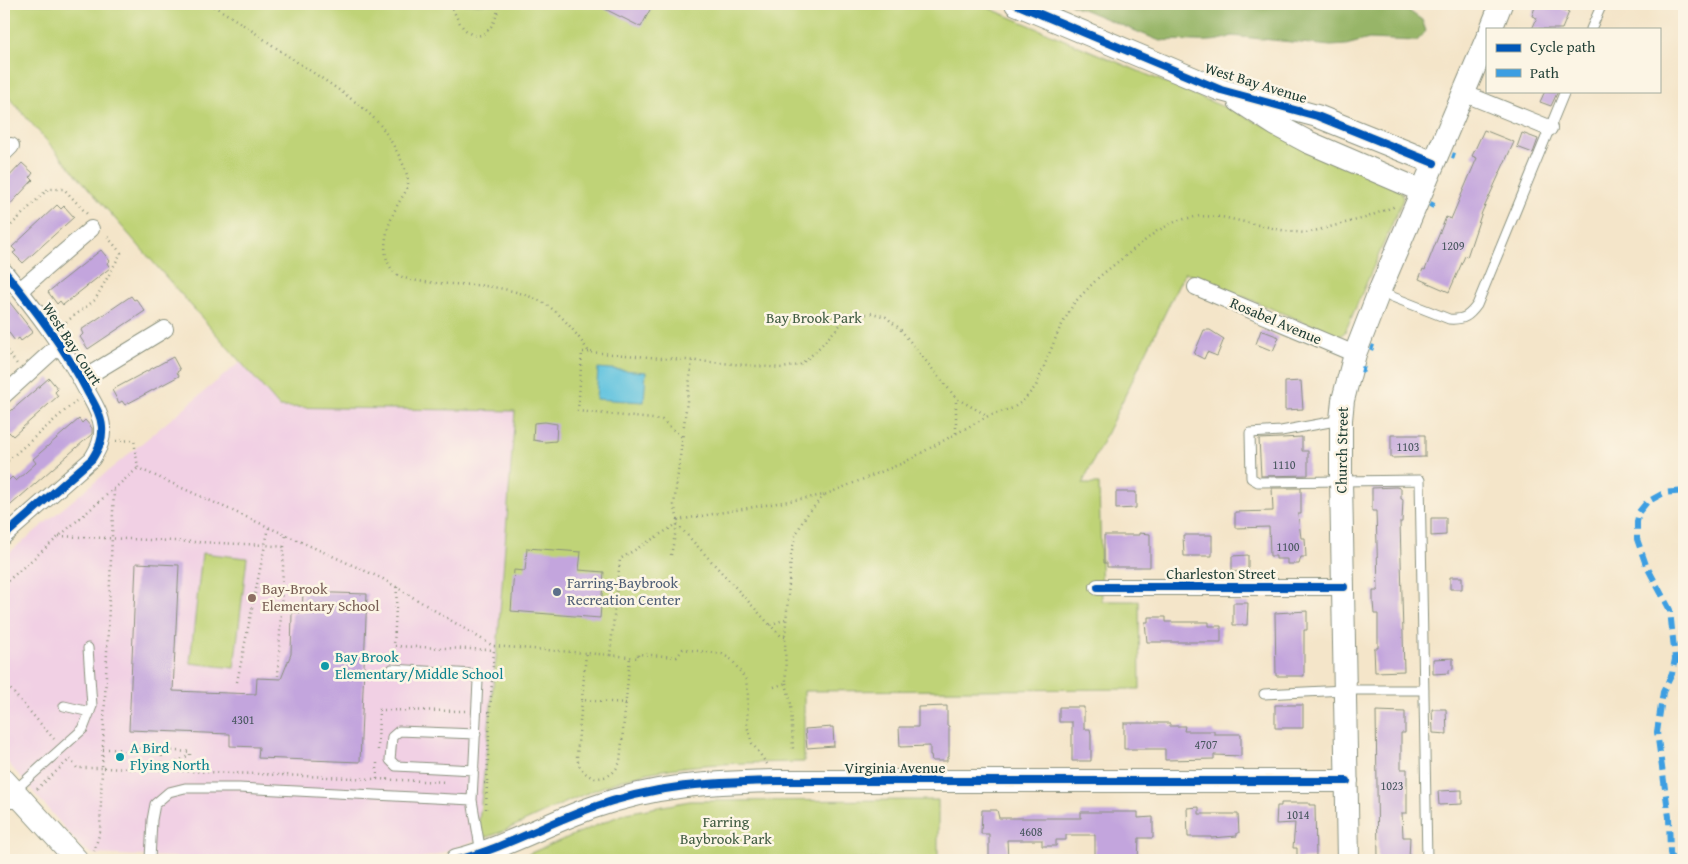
<svg xmlns="http://www.w3.org/2000/svg" width="1688" height="864" font-family="'Gentium Book Plus',serif">
  <style>
    .built { fill: #f1d0e4 }
    .green { fill: #bfd377; stroke: #6f8856 }
    .forest { fill: #97b568; stroke: #5b794e }
    .water { fill: #61c3df; stroke: #40808a }
    .building { fill: #c3a5dd }
    .lines { fill: none; stroke-linecap: round; stroke-linejoin: round }
    .lane-casing { stroke: #8a917e; stroke-width: 11 }
    .street-casing { stroke: #8a917e; stroke-width: 18 }
    .secondary-casing { stroke: #8a917e; stroke-width: 24 }
    .path { stroke: #8a917e; stroke-width: 2.5; stroke-dasharray: 1 4; stroke-linecap: butt }
    .lane { stroke: #fff; stroke-width: 9 }
    .street { stroke: #fff; stroke-width: 16 }
    .secondary { stroke: #fff; stroke-width: 22 }
    .quiet { stroke: #3c9ee2; stroke-width: 6; stroke-dasharray: 12 6; stroke-linecap: butt }
    .cycleway-casing { stroke: #fcf5e5; stroke-width: 11 }
    .cycleway { stroke: #0057b8; stroke-width: 8 }
    .service-dot { fill: #5c6f8a; stroke: #fcf5e5; stroke-width: 2 }
    .education-dot { fill: #8d6e63; stroke: #fcf5e5; stroke-width: 2 }
    .culture-dot { fill: #0f9aa8; stroke: #fcf5e5; stroke-width: 2 }
    .labels { text-anchor: middle; stroke-width: 5; stroke-linejoin: round; paint-order: stroke }
    .number-label { font-size: 12px; fill: #48575e }
    .street-label { font-size: 15px; fill: #1f3d34; stroke: #fcf5e5 }
    .park-label { font-size: 15px; fill: #3f5b41; stroke: #fcf5e5 }
    .service-label { font-size: 15px; fill: #4e5e75; stroke: #fcf5e5; text-anchor: start }
    .education-label { font-size: 15px; fill: #785e54; stroke: #fcf5e5; text-anchor: start }
    .culture-label { font-size: 15px; fill: #0d838f; stroke: #fcf5e5; text-anchor: start }
  </style>
  <rect width="100%" height="100%" fill="#fcf5e5"/>
  <filter id="ink" filterUnits="userSpaceOnUse"><feTurbulence type="fractalNoise" baseFrequency=".02" numOctaves="2"/><feDisplacementMap in="SourceGraphic" scale="10" xChannelSelector="R" yChannelSelector="G"/><feConvolveMatrix kernelMatrix="1 2 1 2 8 2 1 2 1" color-interpolation-filters="sRGB"/></filter>
  <filter id="wash" filterUnits="userSpaceOnUse"><feTurbulence type="fractalNoise" baseFrequency=".0096" numOctaves="4" result="noise"/><feDisplacementMap in="SourceGraphic" scale="20" xChannelSelector="R" yChannelSelector="G"/><feGaussianBlur stdDeviation="1.12" result="paint"/><feColorMatrix in="noise" values="0 0 0 0 0 0 0 0 0 0 0 0 0 0 0 0 0 1.4 0 .05"/><feComposite in="paint" operator="in"/></filter>
  <g filter="url(#wash)">
    <rect width="100%" height="100%" fill="#f4e5c9"/>
    <path class="built" d="M240 362 280 407 515 410 498 639 477 840 433 856 406 860H249L93 854 81 847 4 758V557Z"/>
    <path class="green" d="M4 4H979L1238 113 1401 191 1403 199 1345 332 1339 337 1185 272 1082 484H1099L1102 601H1139L1140 689 804 691V762C753 763 702 762 652 772 599 783 546 813 496 834L477 840 498 639 515 411 280 407 4 92Z
      M202 553 247 558 234 668 190 663Z
      M938 800V860H514L626 813 690 801Z"/>
    <path class="forest" d="M1070 4H1399L1422 20 1426 31 1417 41 1369 39 1346 45 1331 46 1232 36C1209 46 1184 38 1160 41Z"/>
    <path class="water" d="M598 368 646 372 644 402 596 399Z"/>
    <g id="blocks">
      <path class="building" d="M595 4H653L641 27Z
        M1536 4H1565L1562 9 1569 12 1562 29H1532L1537 18 1532 16Z
        M1545 91H1558L1551 106 1540 102Z
        M1484 130 1514 142 1482 212 1467 257 1465 256 1449 292 1419 279 1423 269 1425 270 1446 217 1451 219 1477 158 1472 156Z
        M1522 133 1538 139 1533 153 1517 147Z
        M22 163 33 173 30 177 33 180 4 211V182Z
        M57 205 61 209 64 206 74 217 23 263 13 253 16 251 12 247Z
        M101 250 110 261 107 263 110 268 63 305 60 301 57 304 48 292Z
        M4 295 33 332 21 341 19 338 15 341 4 326Z
        M131 296 134 300 136 299 145 311 88 349 80 337 83 334 81 330Z
        M1204 330H1210L1224 339 1217 356 1207 352 1204 359 1194 354Z
        M1261 330 1279 337 1273 351 1256 344Z
        M173 357 180 370 177 372 179 376 125 405 122 401 119 403 112 390Z
        M49 378 58 389 55 392 58 396 13 436 9 432 4 437V417Z
        M1301 381 1303 409 1285 410V382Z
        M79 419 82 423 85 420 92 428V434L4 511V485L12 477 16 481 36 463 33 459Z
        M545 422 557 424 556 441 545 442 533 440 534 423Z
        M1391 435H1425V457L1391 458Z
        M1302 437V451H1308V475L1261 476 1259 439Z
        M1396 487 1401 488V499H1403L1402 522H1400L1404 671 1375 672 1374 648H1378V614H1374L1373 602V591H1378L1377 545 1376 511H1372V488Z
        M1272 488H1301V514H1298L1301 538H1305L1306 557H1301L1299 564H1287V559H1276V556H1270L1269 527 1235 528V512L1273 511Z
        M1116 492H1136V508L1116 509Z
        M1431 518H1446V535L1431 536Z
        M1139 533 1150 534V567H1107V563H1104V535H1139Z
        M1183 535H1212V556H1184Z
        M527 548 581 552 579 570 604 572 600 618 511 611 514 570 525 571Z
        M1248 555V571L1232 572V556Z
        M136 563 179 565 173 691 256 694 257 678 281 679 291 654 292 612 302 613 303 592 367 594 360 762 258 758 259 747 230 746V734L129 730Z
        M1450 577H1462V589H1450Z
        M1233 603H1248L1247 625H1233Z
        M1307 611V630H1304V676H1276L1275 613Z
        M1148 617H1166V622H1209V626H1221V642H1147L1145 622H1148Z
        M1453 658V669L1449 670V673L1433 674V659Z
        M1275 705H1303V728H1275Z
        M947 706V726H949V757H947V761H932L931 756H930V746L900 747 899 727H918V707Z
        M1059 707H1084V729H1090L1091 734V761H1072V722H1059Z
        M1432 709H1446L1447 734 1433 733Z
        M1376 711 1405 712V733H1401V769H1407V813H1402L1403 837H1410L1409 860H1378Z
        M1124 723H1170V726H1185L1184 731H1214V734H1241V756L1214 755V759L1165 760V749H1124Z
        M833 727 834 746 807 748 805 729Z
        M1462 790V804L1439 805 1438 791Z
        M1281 803H1309V805H1315L1316 858 1297 859V848H1293L1295 823 1276 824 1277 806H1281Z
        M1199 807V814H1238L1239 833H1237V836L1211 838V837H1188L1187 808Z
        M982 810H997L999 818H1081V812H1138V818L1153 817V838H1139L1138 860H1095V835H1066V840H1056V846H1042V840H1007L1008 859 989 860V834H981Z"/>
    </g>
  </g>
  <g filter="url(#ink)">
    <use href="#blocks" fill-opacity="0" stroke="#8a917e" stroke-width="1"/>
    <g class="lines">
      <g class="lane-casing">
        <path id="lane" d="M1591 29 1602 4
          M1380 292 1449 319C1464 320 1469 316 1477 305L1565 91
          M1341 420 1281 431 1250 433 1251 478 1258 482 1420 480 1427 860
          M392 669 473 674 478 681 472 800 481 853
          M1264 694 1345 690H1424
          M64 706 90 712
          M474 770 396 766 390 760 392 737 399 731 476 734
          M14 791 83 729 92 706 88 648
          M4 803 21 804
          M150 860 152 820 155 804 169 792 185 788H239L472 800"/>
      </g>
      <g class="street-casing">
        <path id="street" d="M1463 93 1549 128
          M4 153 11 146
          M4 271C34 308 65 348 87 391 93 402 101 414 102 427 103 439 99 448 92 459L4 536
          M1196 287 1355 354
          M20 290 91 229
          M81 380 165 329
          M4 395 59 345
          M1098 587H1344"/>
      </g>
      <g class="secondary-casing">
        <path id="secondary" d="M1016 4 1221 90 1317 116 1434 163
          M1491 29 1501 4
          M1239 101 1276 125 1308 142 1422 191
          M4 780 77 860
          M457 860C504 848 546 824 591 808 655 785 711 782 778 781H1347
          M1348 860 1341 480V420L1343 400 1355 354 1379 292 1487 38"/>
      </g>
      <path class="path" d="M209 4C238 19 264 40 291 58 319 77 360 101 381 126 389 137 410 171 408 184 408 190 401 198 398 204 388 223 377 253 394 272 407 286 465 283 485 286 503 288 524 293 540 301 561 312 576 333 589 352L782 368 800 365 815 352 842 323 857 316 872 313 886 317 900 329 956 398 988 416
        M451 4C455 14 460 28 471 34 488 42 498 16 499 4
        M4 232 48 189H64L88 215
        M62 325 95 300 121 253 105 234
        M4 347 17 364
        M589 352H582L578 411 662 420 683 438
        M956 433V398
        M116 441 134 440 138 468 383 579 493 646 586 653
        M4 464 76 401
        M678 520 674 505 692 361
        M269 528 265 545 284 547 278 676
        M59 536 265 545 237 682
        M284 547 286 535
        M671 555 678 520 824 495 903 463 988 416 1013 408 1024 400 1036 386 1059 330 1074 303 1100 276 1157 231 1179 220 1200 216 1222 217 1286 231 1306 233 1365 218 1393 207 1396 204
        M4 584 138 468
        M397 587 394 646 494 650
        M785 637 781 636 770 625 786 619
        M4 682 54 739
        M786 683 791 704 793 750
        M774 687 786 683 785 637 791 556 795 536 805 517 824 495
        M582 700 586 653 610 655
        M626 703 582 700 577 755C578 767 582 772 593 778 607 778 614 775 620 762L630 657
        M490 712 494 650
        M103 749 162 750 161 770 102 768 114 489
        M162 750 190 752V755L161 770 447 782
        M378 750 379 710 465 711
        M70 759 77 768H102L100 832 94 851
        M767 764 752 743 747 726 748 695 746 680 732 660 722 654 683 649 677 657 638 654V658L610 655 620 559 677 524 770 625
        M377 779V761
        M484 783H487L490 712H488
        M37 789 70 759
        M486 809 487 783"/>
      <use href="#lane" class="lane"/>
      <use href="#street" class="street"/>
      <use href="#secondary" class="secondary"/>
      <path class="quiet" d="M1452 155 1455 156
        M1430 204 1434 206
        M1371 347 1374 348
        M1361 369 1365 370
        M1675 659 1684 664
        M1672 860 1670 853 1669 817 1657 732 1663 692 1672 674 1675 659 1670 610 1646 565 1637 539V522L1639 512 1647 502 1664 493 1684 491"/>
      <g class="cycleway-casing">
        <path id="cycleway" d="M1016 4 1221 90 1317 116 1434 163
          M4 271C34 308 65 348 87 391 93 402 101 414 102 427 103 439 99 448 92 459L4 536
          M1098 587H1344
          M457 860C504 848 546 824 591 808 655 785 711 782 778 781H1347"/>
      </g>
      <use href="#cycleway" class="cycleway"/>
    </g>
  </g>
  <circle class="service-dot" cx="557" cy="592" r="5"/>
  <circle class="education-dot" cx="252" cy="598" r="5"/>
  <g class="culture-dot">
    <circle cx="325" cy="666" r="5"/>
    <circle cx="120" cy="757" r="5"/>
  </g>
  <g class="labels">
    <g class="number-label">
      <text x="1453" y="250">1209</text>
      <text x="1408" y="451">1103</text>
      <text x="1284" y="469">1110</text>
      <text x="1288" y="551">1100</text>
      <text x="243" y="724">4301</text>
      <text x="1206" y="749">4707</text>
      <text x="1392" y="790">1023</text>
      <text x="1298" y="819">1014</text>
      <text x="1031" y="836">4608</text>
    </g>
    <g class="street-label">
      <text transform="translate(1256 83) rotate(17)" y="5">West Bay Avenue</text>
      <text transform="translate(1276 321) rotate(23)" y="5">Rosabel Avenue</text>
      <text transform="translate(72 344) rotate(57)" y="5">West Bay Court</text>
      <text transform="translate(1342 450) rotate(-89)" y="5">Church Street</text>
      <text x="1221" y="579">Charleston Street</text>
      <text x="895" y="773">Virginia Avenue</text>
    </g>
    <g class="park-label">
      <text x="814" y="323">Bay Brook Park</text>
      <text x="726" y="827">Farring<tspan x="726" dy="17">Baybrook Park</tspan></text>
    </g>
    <g class="service-label">
      <text x="567" y="588">Farring-Baybrook<tspan x="567" dy="17">Recreation Center</tspan></text>
    </g>
    <g class="education-label">
      <text x="262" y="594">Bay-Brook<tspan x="262" dy="17">Elementary School</tspan></text>
    </g>
    <g class="culture-label">
      <text x="335" y="662">Bay Brook<tspan x="335" dy="17">Elementary/Middle School</tspan></text>
      <text x="130" y="753">A Bird<tspan x="130" dy="17">Flying North</tspan></text>
    </g>
  </g>
  <rect width="1688" height="864" fill="none" stroke="#fcf5e5" stroke-width="20"/>
  <rect x="1486" y="28" width="175" height="65" fill="#fcf5e5" stroke="#a4ab9e"/>
  <rect x="1496" y="44" width="25" height="8" fill="#0057b8" stroke="#a4ab9e"/>
  <text x="1530" y="52" font-size="15" fill="#1f3d34">Cycle path</text>
  <rect x="1496" y="69" width="25" height="8" fill="#3c9ee2" stroke="#a4ab9e"/>
  <text x="1530" y="78" font-size="15" fill="#1f3d34">Path</text>
</svg>
